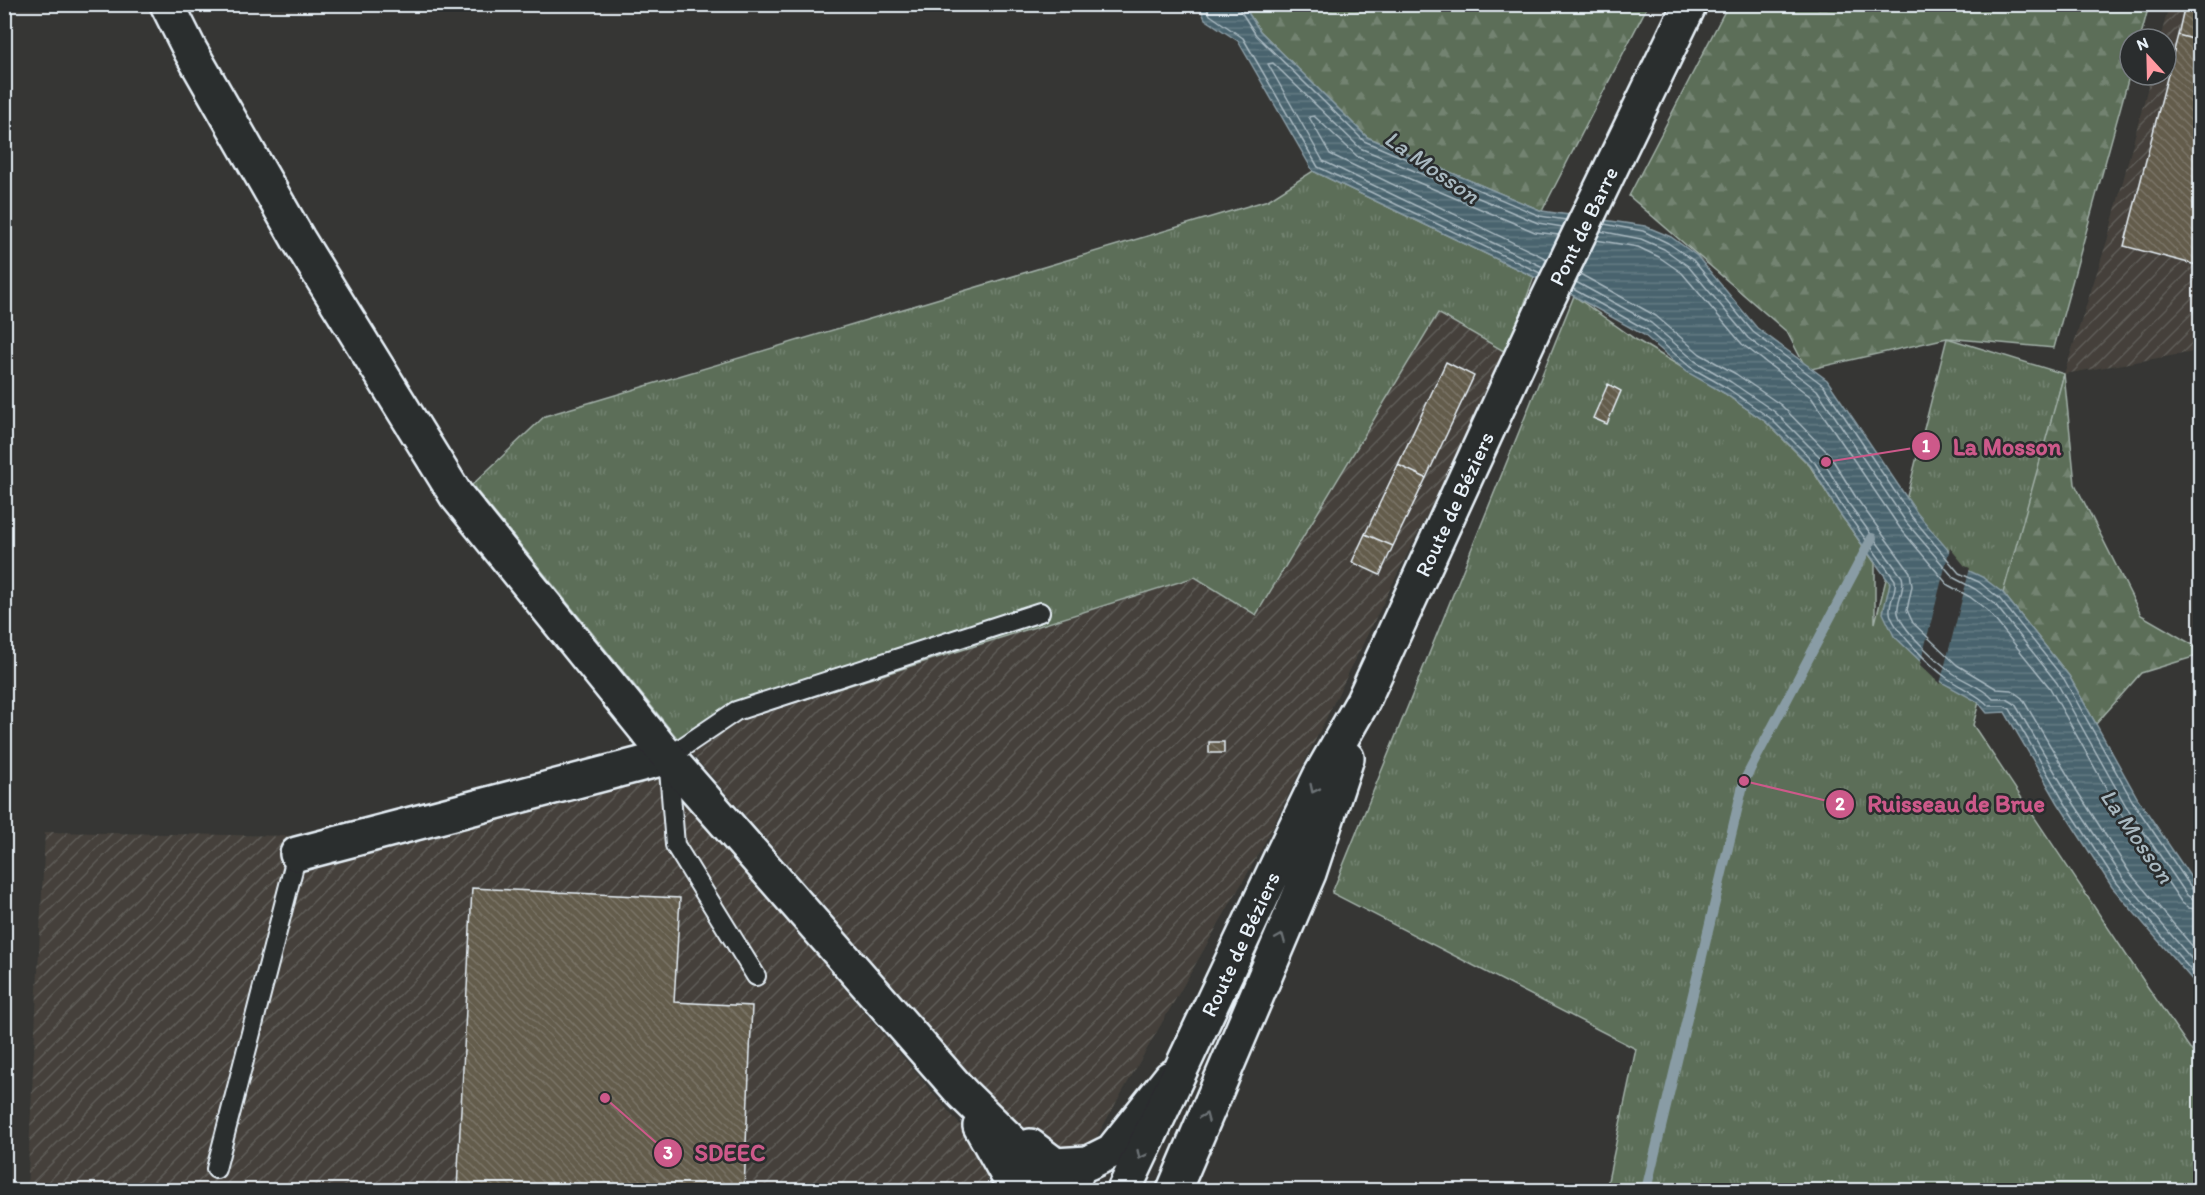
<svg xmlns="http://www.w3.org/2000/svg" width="2205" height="1195" font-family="Itim,sans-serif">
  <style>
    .industrial { fill: url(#industrial-furrows) }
    .grass { fill: url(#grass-tufts); stroke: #a2b0a8; stroke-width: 1.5 }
    .forest { fill: url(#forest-firs); stroke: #a2b0a8; stroke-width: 1.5 }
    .water { fill: url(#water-rules); stroke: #899ca5; stroke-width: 1.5 }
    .pier { fill: #363634 }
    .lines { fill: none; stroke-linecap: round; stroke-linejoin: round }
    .shore { stroke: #a9b9c1; stroke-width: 1.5 }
    .stream { stroke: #899ca5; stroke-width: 10 }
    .building { fill: url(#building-back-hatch); stroke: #e8f1f8; stroke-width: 1.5 }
    .service-casing { stroke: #e8f1f8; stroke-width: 22 }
    .minor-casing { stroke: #e8f1f8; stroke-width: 38 }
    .tertiary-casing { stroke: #e8f1f8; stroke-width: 38 }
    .primary-casing { stroke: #e8f1f8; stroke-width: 38 }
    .service { stroke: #2a2d2e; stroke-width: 18 }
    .minor { stroke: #2a2d2e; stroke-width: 33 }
    .tertiary { stroke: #2a2d2e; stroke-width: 33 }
    .primary { stroke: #2a2d2e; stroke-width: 33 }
    .oneway { stroke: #6c7275 }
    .labels { text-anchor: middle; stroke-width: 5; stroke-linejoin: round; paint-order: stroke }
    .street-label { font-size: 22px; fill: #e8f1f8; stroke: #2a2d2e }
    .water-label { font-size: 24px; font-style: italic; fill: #a9b9c1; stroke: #2a2d2e }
    .leader { fill: none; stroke: #cd598a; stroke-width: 2 }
    .callout-dot { fill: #cd598a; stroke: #2a2d2e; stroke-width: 2 }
    .mark-label { font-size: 18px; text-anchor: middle; font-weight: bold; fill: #fff }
    .callout-label { font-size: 24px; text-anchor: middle; font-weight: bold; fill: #cd598a; stroke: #2a2d2e; stroke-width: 5; stroke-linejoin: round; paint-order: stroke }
  </style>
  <defs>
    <pattern id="industrial-furrows" width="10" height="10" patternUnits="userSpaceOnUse" patternTransform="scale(1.5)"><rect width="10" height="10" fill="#44413b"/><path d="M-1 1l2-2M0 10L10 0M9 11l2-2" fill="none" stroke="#5f5d58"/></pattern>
    <pattern id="grass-tufts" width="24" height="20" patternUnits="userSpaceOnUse" patternTransform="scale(1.5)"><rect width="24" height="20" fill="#5c6e58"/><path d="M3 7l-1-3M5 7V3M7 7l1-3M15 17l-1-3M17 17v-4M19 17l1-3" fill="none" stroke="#738371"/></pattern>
    <pattern id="forest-firs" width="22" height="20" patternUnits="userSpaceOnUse" patternTransform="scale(1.5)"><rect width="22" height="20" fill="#5c6e58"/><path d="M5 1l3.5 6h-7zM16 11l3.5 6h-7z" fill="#738371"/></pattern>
    <pattern id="water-rules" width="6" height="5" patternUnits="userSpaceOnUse" patternTransform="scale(1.5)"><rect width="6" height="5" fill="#4a646e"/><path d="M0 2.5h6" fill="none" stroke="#647b83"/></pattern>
    <pattern id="building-back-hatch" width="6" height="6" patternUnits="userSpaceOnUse" patternTransform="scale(1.5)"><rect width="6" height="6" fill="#645c4c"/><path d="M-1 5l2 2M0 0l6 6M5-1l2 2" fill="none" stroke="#7a7467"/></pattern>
  </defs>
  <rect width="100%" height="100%" fill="#363634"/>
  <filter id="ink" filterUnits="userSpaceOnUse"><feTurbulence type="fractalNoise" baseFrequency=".0167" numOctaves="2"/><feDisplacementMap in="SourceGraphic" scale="12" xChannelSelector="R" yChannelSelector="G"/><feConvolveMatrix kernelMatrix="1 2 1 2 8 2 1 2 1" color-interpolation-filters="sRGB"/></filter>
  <g filter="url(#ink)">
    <path class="industrial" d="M2169 5H2200V351L2064 374 2107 241 2151 75H2166V39H2160Z
      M1438 313 1507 353 1261 850 1068 1187 679 739 1195 577 1256 615Z
      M652 772 720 841 978 1146 990 1190H27L45 832 302 836Z"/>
    <path class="grass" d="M1313 171 1534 277 1507 353 1438 313 1256 615 1195 577 678 739 472 485 545 416 1268 200Z
      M1574 296 1635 339 1724 393 1766 422 1810 466 1838 511 1875 563V623L1947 338 2064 374 1973 725 2147 986 2200 1063V1190H1606L1636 1049 1332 893Z"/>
    <path class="forest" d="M1243 5H1648L1542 211 1367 137 1260 31Z
      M1728 5H2149L2140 39H2130V73L2054 348 1947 338 1807 370 1787 332 1629 196Z
      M2064 374 2075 484 2141 615 2200 649V655L2141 673 2096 724 2069 676 2003 593Z"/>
    <path class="water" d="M1199 5H1243L1260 31 1367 137 1542 211 1645 226 1671 237 1697 256 1757 328 1827 380 1917 513 1963 568 1982 577 2003 593 2069 676 2138 799 2200 891V993L2195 983 2112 887 2058 803 2005 712 1987 713 1978 702 1943 683 1894 636 1883 613 1890 583 1838 511 1811 466 1766 422 1724 393 1687 372 1644 335 1574 296 1313 171 1238 41 1205 19Z"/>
    <path class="pier" d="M1950 548 1965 566 1970 568 1940 684 1920 665Z"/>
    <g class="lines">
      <path class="shore" d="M1205 4 1210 15 1243 38 1318 167 1540 273
        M1239 4 1240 10 1256 35 1364 141 1540 216 1566 220
        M1604 224 1643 231 1668 243 1693 260 1753 332 1823 385 1912 517 1959 573 1979 582 1999 598 2064 679 2133 802 2193 890 2200 893
        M1600 231 1641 239 1664 249 1688 266 1748 338 1817 390 1906 522 1954 578 1975 589 1994 603 2057 683 2126 806 2187 895 2193 900 2200 901
        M1596 240 1638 247 1659 257 1682 273 1742 344 1811 397 1900 528 1948 585 1970 597 1987 610 2050 688 2119 811 2182 903 2189 908 2200 910
        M1547 259 1330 154 1309 117 1314 116 1358 157 1535 232 1559 235
        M1543 267 1323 161 1268 64 1273 63 1360 148 1538 223 1563 227
        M1580 274 1656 316 1700 354 1736 374 1781 405 1829 454 1857 499 1910 572 1912 586 1907 610 1913 623 1957 665 1997 689 2011 690 2022 698 2077 791 2130 873 2200 955
        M1576 282 1651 323 1695 361 1731 382 1775 412 1822 459 1849 504 1902 577C1906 589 1896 601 1898 613 1902 630 1936 660 1950 671 1964 682 1981 686 1993 699H2007L2015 704 2069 796 2123 878 2200 969
        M1573 289 1647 330 1690 367 1727 388 1770 418 1815 463 1843 508 1895 580C1897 591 1889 601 1890 612 1891 628 1934 669 1947 678 1961 688 1977 693 1989 706H2004L2010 709 2063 800 2117 883 2200 981"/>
      <path class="stream" d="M1646 1190 1744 781 1872 538"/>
    </g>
    <path class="building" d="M2185 4H2200V41L2178 35Z
      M2178 35 2200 41V266L2124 246Z
      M1446 362 1474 376 1426 478 1398 465Z
      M1608 384 1621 391 1607 424 1593 418Z
      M1398 465 1426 478 1393 546 1365 534Z
      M1365 534 1393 546 1380 575 1352 562Z
      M1209 742H1224V753H1209Z
      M472 888 680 898 674 1002 752 1006 744 1190H457Z"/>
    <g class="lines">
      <g class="service-casing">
        <path id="service" d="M756 976 675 845 668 757 736 711 1040 612
          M216 1169 297 854
          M1079 1190 1088 1163"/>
      </g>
      <g class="minor-casing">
        <path id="minor" d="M297 854 668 757"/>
      </g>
      <g class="tertiary-casing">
        <path id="tertiary" d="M167 4 190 50 298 239 456 495 668 757 962 1093 1061 1190
          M980 1126 1016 1190
          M1030 1146 1055 1165 1088 1163 1112 1151 1170 1078"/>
      </g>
      <g class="primary-casing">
        <path id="primary" d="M1124 1190 1279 861 1320 776 1363 701 1544 307 1690 4
          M1174 1190 1309 873 1347 758"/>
      </g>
      <use href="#service" class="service"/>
      <use href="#minor" class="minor"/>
      <use href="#tertiary" class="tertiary"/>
      <use href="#primary" class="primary"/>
    </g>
    <defs><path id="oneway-chevron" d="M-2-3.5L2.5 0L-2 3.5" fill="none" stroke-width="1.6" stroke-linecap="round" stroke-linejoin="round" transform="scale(1.5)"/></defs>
    <g class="oneway">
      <use href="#oneway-chevron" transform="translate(1314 789) rotate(116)"/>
      <use href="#oneway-chevron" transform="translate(1281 938) rotate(-67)"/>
      <use href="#oneway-chevron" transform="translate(1205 1117) rotate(-67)"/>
      <use href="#oneway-chevron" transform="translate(1141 1155) rotate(115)"/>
    </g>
  </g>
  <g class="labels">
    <g class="street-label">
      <text transform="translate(1583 226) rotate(-64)" y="8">Pont de Barre</text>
      <text transform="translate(1454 504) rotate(-65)" y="8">Route de Béziers</text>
      <text transform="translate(1240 944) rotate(-65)" y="8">Route de Béziers</text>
    </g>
    <g class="water-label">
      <text transform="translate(1432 167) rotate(35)" y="8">La Mosson</text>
      <text transform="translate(2137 836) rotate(55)" y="8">La Mosson</text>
    </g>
  </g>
  <path class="leader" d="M1826 462L1926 446M1744 781L1840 804M605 1098L668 1153"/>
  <g class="callout-dot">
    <circle cx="1826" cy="462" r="6"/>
    <circle cx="1744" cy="781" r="6"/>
    <circle cx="605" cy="1098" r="6"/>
    <circle cx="1926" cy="446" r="15"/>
    <circle cx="1840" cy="804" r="15"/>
    <circle cx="668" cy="1153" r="15"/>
  </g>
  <g class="mark-label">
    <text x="1926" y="452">1</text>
    <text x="1840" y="810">2</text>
    <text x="668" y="1159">3</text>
  </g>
  <g class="callout-label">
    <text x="2007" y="455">La Mosson</text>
    <text x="1956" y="812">Ruisseau de Brue</text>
    <text x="730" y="1161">SDEEC</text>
  </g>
  <rect width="2205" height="1195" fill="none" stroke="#2a2d2e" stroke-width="24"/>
  <rect x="12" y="12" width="2181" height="1171" fill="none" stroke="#e8f1f8" stroke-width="2" filter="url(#ink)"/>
  <g transform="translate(2148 57) rotate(338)"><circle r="28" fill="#2a2d2e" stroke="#767b7f" stroke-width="1.5"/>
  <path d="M0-4.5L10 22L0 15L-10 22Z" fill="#ff9aa2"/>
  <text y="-9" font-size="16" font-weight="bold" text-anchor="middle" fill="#e8f1f8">N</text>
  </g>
</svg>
